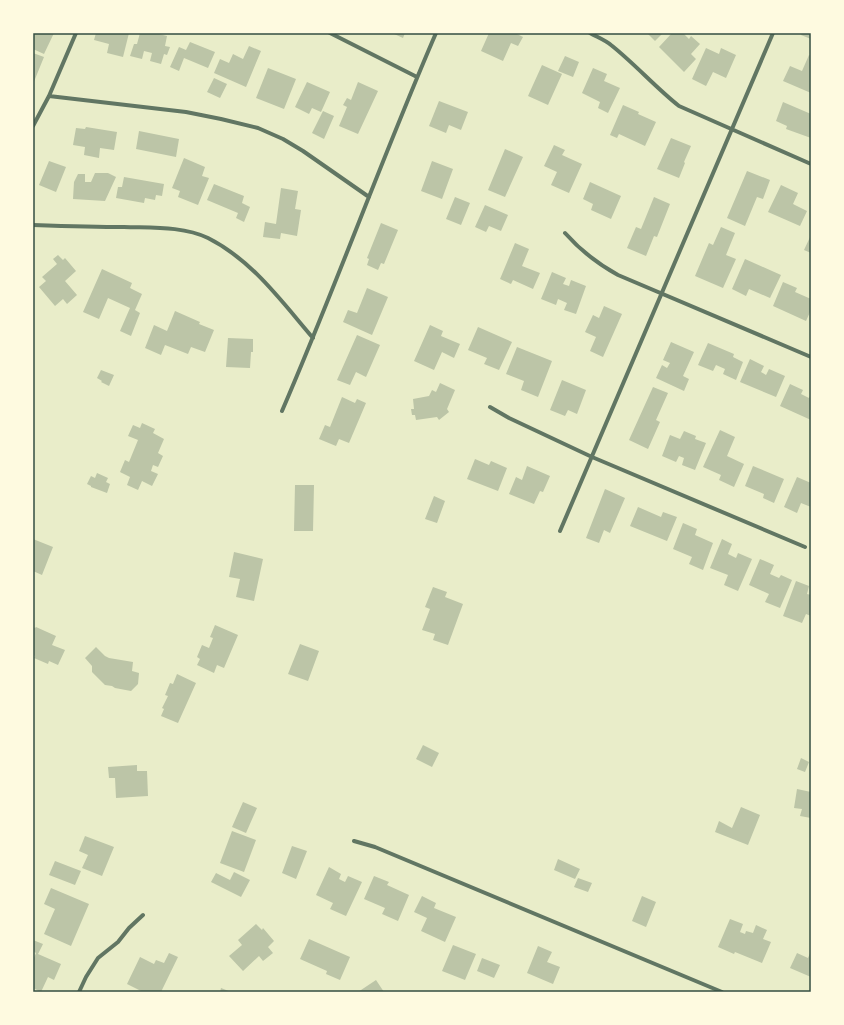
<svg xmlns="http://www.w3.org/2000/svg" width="844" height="1025" font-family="'Space Grotesk',sans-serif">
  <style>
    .building { fill: #bcc5a7 }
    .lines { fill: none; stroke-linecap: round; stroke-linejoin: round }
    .minor { stroke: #617663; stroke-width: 4 }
    .neatline { fill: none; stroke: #344e41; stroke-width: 1.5 }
  </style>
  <rect width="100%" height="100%" fill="#e9edc9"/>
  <path class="building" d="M35 33H54L44 54 33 49V38Z
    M96 33H129L123 57 107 53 109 44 94 40Z
    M140 33H155L167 36 165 46 170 47 167 55 164 54 161 64 150 61 152 53 144 51 142 59 130 56 134 44H137Z
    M392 33H405L403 38Z
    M489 33H515L523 37 518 46 511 43 503 61 481 51Z
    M647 33H663L655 41Z
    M672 33H683L689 39 691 36 700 44 691 54 696 59 684 72 659 47Z
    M802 33H811V39L801 35Z
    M190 42 215 52 208 68 184 58 179 71 170 67 179 47 186 50Z
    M249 46 261 51 246 87 214 73 220 59 229 63 233 54 243 59Z
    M706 48 719 54 721 48 736 55 726 78 713 72 706 86 692 79Z
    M33 53 44 57 33 84Z
    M809 55 811 56V93L783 81 790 66 802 71Z
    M565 56 579 62 573 77 558 71Z
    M542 65 562 74 548 105 528 96Z
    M268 68 296 79 284 109 256 98Z
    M593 68 607 74 604 81 620 88 608 113 598 108 600 102 582 93Z
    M214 78 227 84 220 98 207 92Z
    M307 82 330 92 321 112 312 108 309 114 295 107Z
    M358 82 378 91 358 134 339 126 347 107 343 105 347 98 351 100Z
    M439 101 468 112 461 130 449 125 446 133 429 126Z
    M783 102 811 114V138L786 129 787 126 776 121Z
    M623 105 639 112 638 114 656 122 645 146 619 134 617 138 610 135Z
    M323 111 334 116 324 139 312 133Z
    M86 127 117 132 114 150 100 148 99 158 84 155 85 147 73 145 76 128 85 129Z
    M139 131 179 139 176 157 136 149Z
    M671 138 691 146 684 162 685 163 679 178 657 169Z
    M554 145 565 150 562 155 582 164 569 193 551 185 557 172 544 166Z
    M505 149 523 157 505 197 488 190Z
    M184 158 205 167 202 176 209 178 198 205 178 197 180 191 172 188Z
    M49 161 66 167 56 192 39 185Z
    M432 161 453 169 442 199 421 191Z
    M747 171 770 180 763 199 757 197 745 226 727 218Z
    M95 173H108L116 177 105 201 73 199 74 182 78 174H85V182H91Z
    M124 177 164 184 162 196 156 195 155 200 145 198 144 203 116 198 118 187H122Z
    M590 182 621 196 611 219 591 210 593 204 583 199Z
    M214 184 244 196 242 203 250 207 244 222 236 218 238 213 207 200Z
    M781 185 798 193 793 204 807 211 800 226 768 212Z
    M281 188 298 191 295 209 301 210 297 236 281 233 280 239 263 237 265 222 276 224Z
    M455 197 470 203 461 225 446 219Z
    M654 197 670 204 657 237 654 236 646 256 627 248 636 227 641 229Z
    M485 205 508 215 501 231 489 226 486 232 475 227Z
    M381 223 398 230 384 264 381 263 378 270 367 265 369 259 367 258Z
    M721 227 735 233 726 255 736 259 723 288 695 276 709 243 713 245Z
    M811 235V253L804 250Z
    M515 243 529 249 522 266 540 273 533 289 513 280 511 284 500 279Z
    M58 255 63 260 65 258 76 271 65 281 77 295 67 304 63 299 55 306 39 287 46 281 42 277 57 264 53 259Z
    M745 259 781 275 770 298 749 289 746 296 732 289Z
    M102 269 132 283 130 288 142 294 135 310 140 313 131 336 120 331 130 308 108 298 99 319 83 312Z
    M552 272 566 278 563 284 569 286 571 280 586 286 576 314 564 310 567 303 558 299 556 305 541 299Z
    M783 282 797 288 795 292 811 299V310L806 321 773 306Z
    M367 288 388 297 372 335 343 322 348 310 357 313Z
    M604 306 622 314 603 357 590 351 596 337 585 332 593 315 599 318Z
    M175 311 200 322 199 324 214 330 205 352 191 347 188 354 165 345 161 355 145 348 154 325 167 331Z
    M430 325 443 331 441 336 460 344 454 358 442 352 434 370 414 361Z
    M478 327 512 342 499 370 484 364 487 358 468 350Z
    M357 335 380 345 366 377 356 372 350 385 337 380Z
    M228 338 253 339V352H251L250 368 226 367Z
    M671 342 694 352 683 376 689 379 684 391 656 378 662 365 667 368 670 363 663 360Z
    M708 343 734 354 733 357 743 362 736 380 723 374 725 369 716 365 713 371 698 365Z
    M517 347 552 361 538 397 521 390 524 381 506 374Z
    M750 359 764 366 761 372 766 375 769 369 785 376 776 397 740 382Z
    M101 370 114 375 109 386 101 382 102 381 97 378Z
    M562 380 586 390 577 414 568 410 565 416 550 410Z
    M440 383 455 390 447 409 449 412 439 420 437 417 416 420 415 415H412L411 409H414L413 399 429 396 432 390 436 392Z
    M790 384 803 390 801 394 809 398 811 394V420L780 406Z
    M653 387 668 393 656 420 660 422 648 449 629 440Z
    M342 397 355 403 357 399 366 403 349 443 339 439 336 446 319 439 325 425 330 427Z
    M142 423 155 429 153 433 164 439 158 453 163 456 158 467 153 465 151 471 158 474 152 486 142 481 138 490 127 485 130 477 120 472 125 460 129 462 138 440 128 436 133 425 140 428Z
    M720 430 735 437 727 456 744 464 734 487 719 480 721 475 703 467Z
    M684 431 696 436 695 439 706 443 695 470 682 465 684 458 679 456 676 462 662 456 670 435 680 439Z
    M475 459 489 465 491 461 507 468 498 491 467 479Z
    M527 466 550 476 543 492 540 491 534 504 509 494 516 477 522 480Z
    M753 466 784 479 774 503 763 498 764 494 745 486Z
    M97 473 108 478 106 482 110 484 107 493 91 487V486L87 484 91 476 95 478Z
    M797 477 811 483V507L801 503 797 513 784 507Z
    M295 485H314L313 531H294Z
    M605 489 625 498 610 533 604 530 599 543 586 538Z
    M434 496 445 501 437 523 425 519Z
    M638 507 661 517 663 512 677 517 667 541 630 526Z
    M683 523 697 529 695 535 713 543 703 570 689 564 692 557 673 549Z
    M33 539 53 547 42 575 33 571Z
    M722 539 732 544 728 554 736 558 738 553 752 559 738 591 724 585 728 575 710 568Z
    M234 552 263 559 254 601 236 597 240 579 229 577Z
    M760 559 774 565 770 574 779 578 781 575 792 580 780 608 765 602 769 594 749 585Z
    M796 581 809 586 807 594 811 595V616L806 614 802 623 783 616Z
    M433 587 447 592 445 597 463 604 448 645 433 640 435 634 422 630 430 609 425 607Z
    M215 625 238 635 224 668 217 665 214 673 197 665 200 659 197 657 202 645 209 648 213 638 210 637Z
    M33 627 35 628 36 627 56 636 52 645 65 650 58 665 49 661 48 664 34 658 35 656 33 655Z
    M300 644 319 651 308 681 288 674Z
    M96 647 105 656 109 658 133 662 132 671 139 673 138 684 131 691 115 688 112 686 105 685 92 672V666L85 658Z
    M177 674 196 683 178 723 161 716 164 709 162 708 168 696 165 695 170 683 173 684Z
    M423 745 439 753 432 767 416 759Z
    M801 758 809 762 805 772 797 769Z
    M137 765V771H147L148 796 116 798 115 778H109L108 767Z
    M797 789 811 792V818L800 816 802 809 794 808Z
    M243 802 257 808 246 833 232 827Z
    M741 807 760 815 748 845 715 832 719 821 732 828Z
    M232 831 256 840 244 872 220 863Z
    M85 836 114 847 102 876 82 868 88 855 79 851Z
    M292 846 307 851 296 879 282 873Z
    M558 859 580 869 575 879 554 870Z
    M55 861 81 871 75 885 49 875Z
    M329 867 341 874 339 879 345 882 348 876 362 882 346 916 330 909 333 903 316 895Z
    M234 872 250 880 241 897 211 882 216 873 230 880Z
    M374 876 389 882 387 885 409 895 398 921 382 914 385 908 364 899Z
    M578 878 592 883 588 892 574 887Z
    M51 888 89 904 71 946 44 934 55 909 44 904Z
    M422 896 436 903 434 908 456 917 445 942 421 931 427 918 414 912Z
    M642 896 656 902 646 927 632 921Z
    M730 919 743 924 740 932 745 934 746 931 753 933 756 925 767 930 763 939 771 942 762 963 735 952 734 954 718 947Z
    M256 924 262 930 263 928 274 941 268 947 273 953 263 961 259 956 243 971 229 956 242 945 238 940Z
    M309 939 350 957 340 980 326 974 327 971 300 959Z
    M33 940 43 944 38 954 61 964 54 980 48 977 41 992 33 988V960L36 953 33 951Z
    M453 945 476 954 465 980 442 971Z
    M538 946 552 952 547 962 560 967 553 984 527 973Z
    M811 951V977L790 968 797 953 808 958Z
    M169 953 178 957 161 992H143L127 984 140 957 154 964 156 960 164 963Z
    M482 958 500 965 494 978 477 971Z
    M376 980 384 992H358Z
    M221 988 231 992H220Z"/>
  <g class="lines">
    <path class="minor" d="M330 33 417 77
      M590 33C597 37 605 40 611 45 635 64 655 87 679 106L811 164
      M49 96 186 112 221 119 258 128 283 139 303 151 369 197
      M33 126 49 96 76 33
      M33 225C63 226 94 227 124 227 152 228 183 226 208 238 252 260 282 302 313 338
      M565 233C581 251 598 264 618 275L811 357
      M490 407 509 418 592 457 805 547
      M282 411C336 286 382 158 436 33
      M560 531 773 33
      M354 841 375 847 722 992
      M79 992 86 977 98 958 118 942 129 928 143 915"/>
  </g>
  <rect width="844" height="1025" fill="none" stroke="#fefae0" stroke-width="68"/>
  <rect x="34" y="34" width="776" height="957" class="neatline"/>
</svg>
